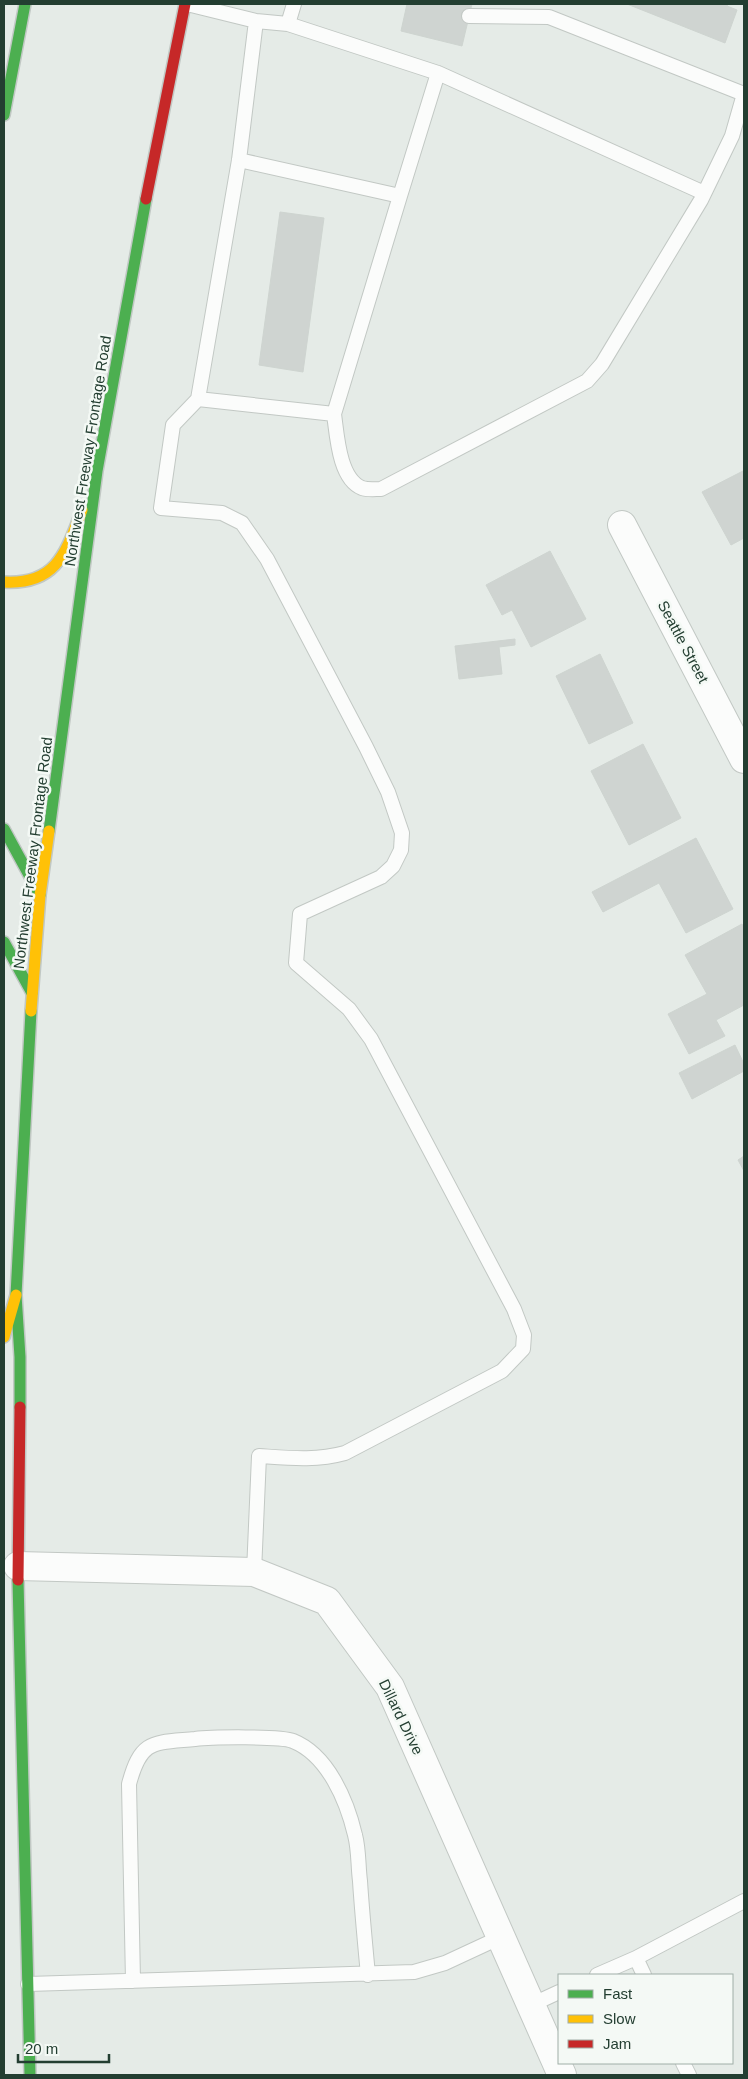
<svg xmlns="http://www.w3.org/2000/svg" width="748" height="2079" font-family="Helvetica,sans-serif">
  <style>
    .building { fill: #cfd4d1; stroke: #ced4d0 }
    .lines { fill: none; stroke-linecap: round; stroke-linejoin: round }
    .lane-casing { stroke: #c2c8c4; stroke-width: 16 }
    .street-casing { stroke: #c2c8c4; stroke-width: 30 }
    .fast-casing { stroke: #c1c8c4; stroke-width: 14 }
    .slow-casing { stroke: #c1c8c4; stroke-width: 14 }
    .jam-casing { stroke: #c1c8c4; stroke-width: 14 }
    .lane { stroke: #fbfcfb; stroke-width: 14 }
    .street { stroke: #fbfcfb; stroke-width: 28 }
    .fast { stroke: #4caf50; stroke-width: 11 }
    .slow { stroke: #ffc107; stroke-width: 11 }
    .jam { stroke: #c62828; stroke-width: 11 }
    .labels { text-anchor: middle; stroke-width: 5; stroke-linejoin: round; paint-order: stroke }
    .street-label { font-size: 15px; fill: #233e31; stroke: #f4f9f5 }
  </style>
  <rect width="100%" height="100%" fill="#e5ebe7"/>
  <path class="building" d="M407 4H472L462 46 401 31Z
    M627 4H728L727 6 737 10 725 43Z
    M280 212 324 218 303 372 259 365Z
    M743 471 744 538 731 545 702 492Z
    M550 551 586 619 531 647 512 610 502 615 486 585Z
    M515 639V645L499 647 502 674 459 679 455 646Z
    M600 654 633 723 589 744 556 676Z
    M643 744 681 818 629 845 591 771Z
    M696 838 733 909 686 933 659 883 603 912 592 892Z
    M742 924 744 928V1005L716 1020 725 1036 689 1054 668 1014 707 994 685 955Z
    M735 1045 744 1064V1071L692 1099 679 1073Z
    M744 1156V1171L738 1160Z"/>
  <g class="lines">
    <g class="lane-casing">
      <path id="lane" d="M187 4 256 21 288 24 294 4
        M288 24 438 73 704 193
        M239 160 400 196 334 414 198 399 239 160 256 21
        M400 196 438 73
        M198 399 173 425 161 508 222 513 242 523 267 559 366 747 388 792 402 833 401 850 393 866 381 877 300 914 296 963 349 1009 371 1039 514 1309 524 1335 523 1349 502 1371 345 1453C316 1461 289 1458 259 1456L254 1572
        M334 414C337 435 339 479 362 488 368 490 375 489 381 489L587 381 602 364 701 200 732 136 744 94 549 17 469 16
        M636 1958 744 1901
        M597 1975 636 1958 644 1975
        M133 1981 129 1784C141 1739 153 1743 195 1739 211 1737 281 1736 293 1741 328 1755 347 1801 355 1835 359 1850 358 1866 360 1881 362 1912 365 1943 368 1975
        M28 1984 414 1972 445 1963 501 1937
        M531 2005 559 1992
        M683 2063 689 2075"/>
    </g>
    <g class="street-casing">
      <path id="street" d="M622 525 744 759
        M18 1566 254 1572 327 1601 390 1687 562 2075"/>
    </g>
    <g class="fast-casing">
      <path id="fast" d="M4 115 25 4
        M4 829 40 895
        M49 831 97 471 146 199
        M4 942 32 993
        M20 1407V1357L16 1295 31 1011
        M18 1580 30 2075"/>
    </g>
    <g class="slow-casing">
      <path id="slow" d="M4 582C57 585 66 552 82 510
        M31 1011 40 895 49 831
        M4 1337 16 1295"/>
    </g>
    <g class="jam-casing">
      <path id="jam" d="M146 199 185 4
        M18 1580 20 1407"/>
    </g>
    <use href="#lane" class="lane"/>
    <use href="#street" class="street"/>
    <use href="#fast" class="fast"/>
    <use href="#slow" class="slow"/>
    <use href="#jam" class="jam"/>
  </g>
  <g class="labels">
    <g class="street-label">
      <text transform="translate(88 451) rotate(-81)" y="5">Northwest Freeway Frontage Road</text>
      <text transform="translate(683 642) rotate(62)" y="5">Seattle Street</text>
      <text transform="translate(33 853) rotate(-83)" y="5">Northwest Freeway Frontage Road</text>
      <text transform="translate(401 1717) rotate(64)" y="5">Dillard Drive</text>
    </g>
  </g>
  <rect width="748" height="2079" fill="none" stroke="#233e31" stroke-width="10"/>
  <rect x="558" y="1974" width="175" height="90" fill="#f4f9f5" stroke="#a0aea7"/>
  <rect x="568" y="1990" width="25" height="8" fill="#4caf50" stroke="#a0aea7"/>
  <text x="603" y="1999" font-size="15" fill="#233e31">Fast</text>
  <rect x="568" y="2015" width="25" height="8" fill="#ffc107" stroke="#a0aea7"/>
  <text x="603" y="2024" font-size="15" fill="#233e31">Slow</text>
  <rect x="568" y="2040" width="25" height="8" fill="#c62828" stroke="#a0aea7"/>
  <text x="603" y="2049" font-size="15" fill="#233e31">Jam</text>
  <path d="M18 2054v8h91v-8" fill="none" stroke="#233e31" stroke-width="2.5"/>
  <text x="25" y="2054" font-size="15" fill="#233e31" stroke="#f4f9f5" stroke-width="4" paint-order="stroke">20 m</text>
</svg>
